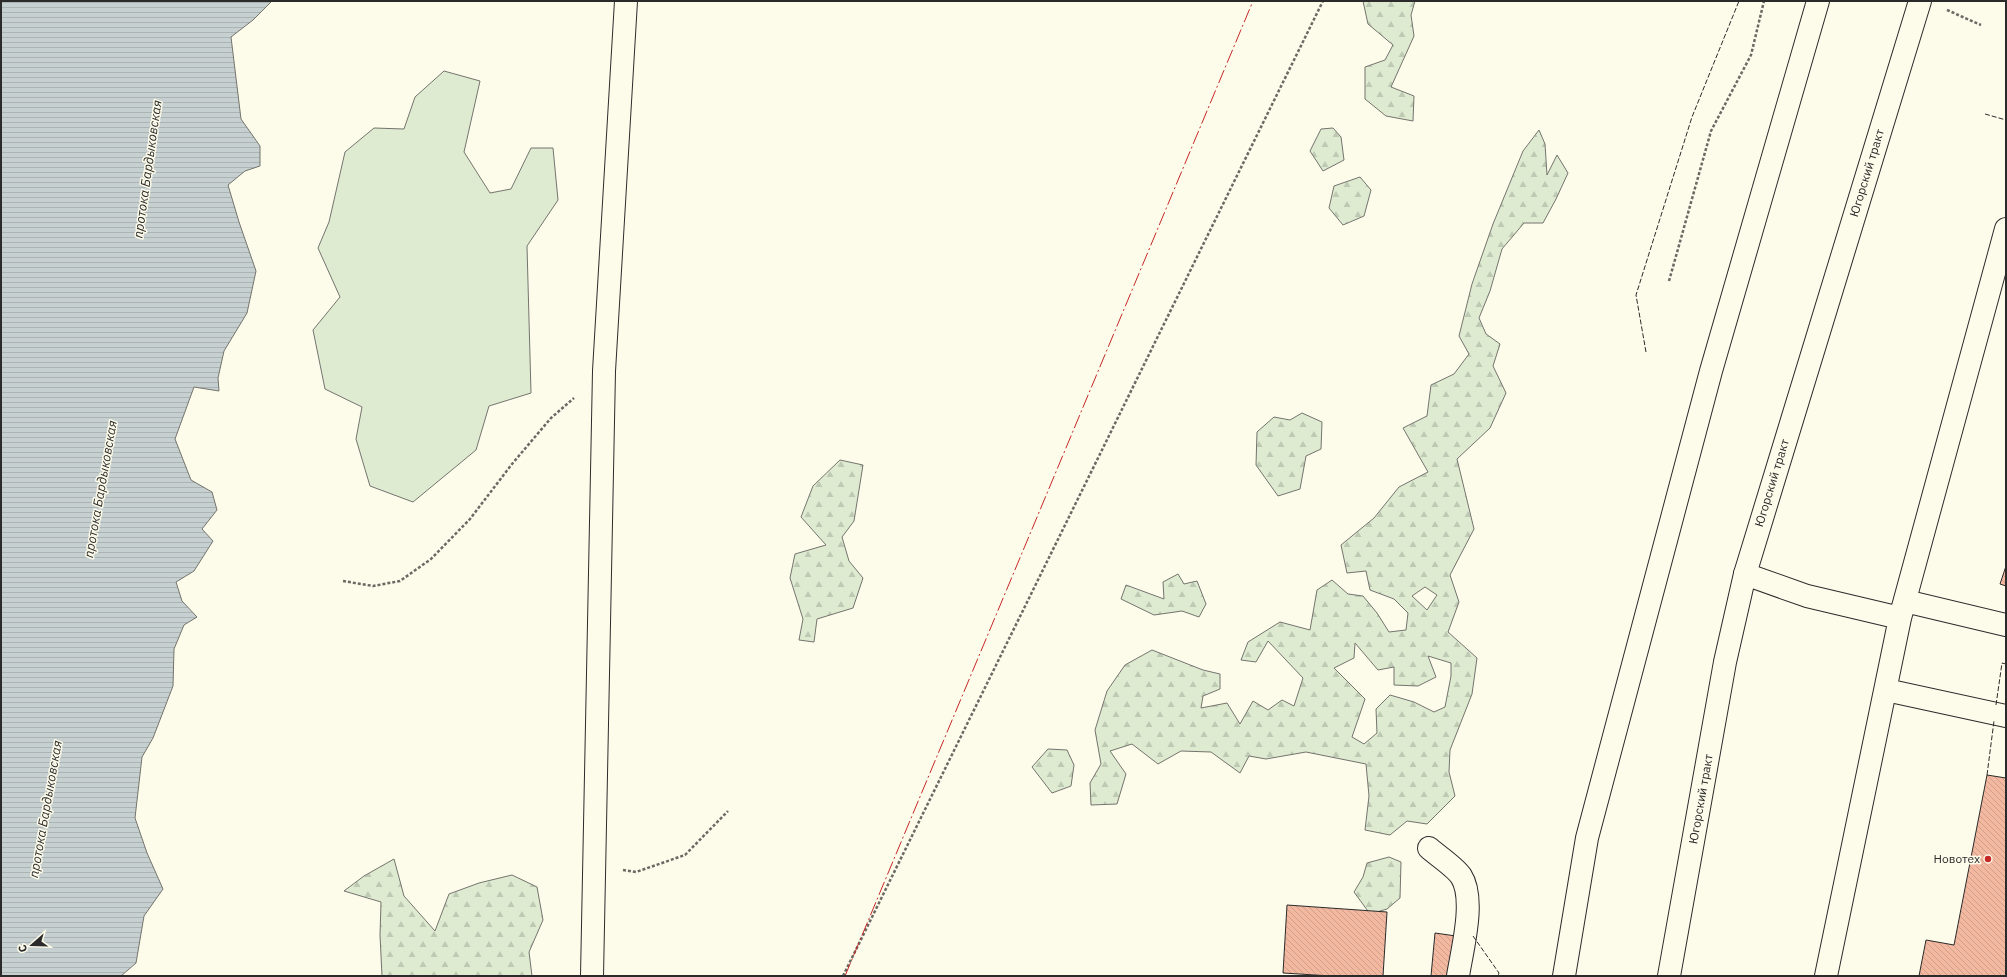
<svg xmlns="http://www.w3.org/2000/svg" width="2007" height="977" font-family="'IBM Plex Sans',sans-serif">
  <style>
    .green { fill: #deebd1; stroke: #74746e }
    .forest { fill: url(#forest-firs); stroke: #74746e; fill-rule: evenodd }
    .water { fill: url(#water-rules); stroke: #74746e }
    .building { fill: url(#building-back-hatch); stroke: #2b2b2b }
    .lines { fill: none; stroke-linecap: round; stroke-linejoin: round }
    .minor-casing { stroke: #2b2b2b; stroke-width: 24 }
    .major-casing { stroke: #2b2b2b; stroke-width: 24 }
    .path { stroke: #6a6964; stroke-width: 2.5; stroke-dasharray: 3 2; stroke-linecap: butt }
    .minor { stroke: #fdfbea; stroke-width: 22 }
    .major { stroke: #fdfbea; stroke-width: 22 }
    .fence { stroke: #2b2b2b; stroke-width: 1; stroke-dasharray: 5 2; stroke-linecap: butt }
    .power { stroke: #c62828; stroke-width: 1; stroke-dasharray: 14 3 2 3; stroke-linecap: butt }
    .poi-dot { fill: #c62828; stroke: #fdfbea; stroke-width: 1.5 }
    .labels { text-anchor: middle; stroke-width: 3; stroke-linejoin: round; paint-order: stroke }
    .street-label { font-size: 12px; fill: #2b2b2b; stroke: #fdfbea }
    .poi-label { font-size: 12px; fill: #2b2b2b; stroke: #fdfbea; text-anchor: end }
    .water-label { font-size: 13px; font-style: italic; fill: #2b2b2b; stroke: #fdfbea }
  </style>
  <defs>
    <pattern id="forest-firs" width="22" height="20" patternUnits="userSpaceOnUse"><rect width="22" height="20" fill="#deebd1"/><path d="M5 1l3.5 6h-7zM16 11l3.5 6h-7z" fill="#bfcab4"/></pattern>
    <pattern id="water-rules" width="6" height="5" patternUnits="userSpaceOnUse"><rect width="6" height="5" fill="#c7d0d0"/><path d="M0 2.5h6" fill="none" stroke="#abb3b3"/></pattern>
    <pattern id="building-back-hatch" width="6" height="6" patternUnits="userSpaceOnUse"><rect width="6" height="6" fill="#f2b8a0"/><path d="M-1 5l2 2M0 0l6 6M5-1l2 2" fill="none" stroke="#d09e8a"/></pattern>
  </defs>
  <rect width="100%" height="100%" fill="#fdfbea"/>
  <path class="green" d="M444 71 480 81 464 152 490 193 511 189 531 148H553L558 200 527 246 531 393 489 406 476 450 413 502 370 486 356 439 362 407 325 389 313 330 340 297 318 248 329 222 345 152 374 128 404 129 415 97Z"/>
  <path class="forest" d="M1363 1H1415L1411 15 1414 36 1391 87 1414 96 1413 121 1386 116 1365 99V67L1385 60 1393 45 1368 24Z
    M1333 128 1341 137 1344 160 1323 171 1310 151 1321 129Z
    M1539 130 1545 144 1547 175 1557 155 1568 173 1556 199 1543 223H1524L1502 249 1490 291 1479 318 1486 334 1500 344 1493 366 1506 393 1490 428 1457 459 1474 529 1450 575 1459 602 1448 632 1477 658 1472 694 1450 750 1449 772 1455 796 1427 824 1407 821 1390 835 1365 830 1369 796 1366 764 1306 752 1266 759 1249 756 1240 773 1211 752 1181 751 1158 764 1132 744 1110 751 1126 774 1117 804 1091 805 1090 783 1101 764 1095 730 1107 691 1125 665 1152 650 1203 670 1220 674V689L1203 696 1201 708 1227 703 1240 724 1253 701 1268 710 1282 700 1294 706 1303 678 1268 641 1256 662 1241 660 1248 642 1280 622 1310 630 1317 590 1332 580 1348 594 1363 596 1377 613 1389 632 1406 630 1408 613 1394 599 1370 590 1366 571 1347 573 1341 545 1374 518 1399 487 1428 472 1403 428 1427 416 1431 385 1454 374 1469 354 1459 336 1472 284 1493 224 1523 151ZM1425 587 1437 595 1427 610 1412 596ZM1355 643 1378 670 1394 667V685L1418 686 1436 677 1428 656 1451 663V676L1445 707 1434 712 1414 702 1390 695 1376 709 1377 733 1364 744 1352 737 1365 699 1334 668 1354 658Z
    M1360 177 1371 190 1364 216 1343 225 1329 208 1334 186Z
    M1302 413 1322 422 1321 449 1306 456 1300 489 1278 496 1256 465 1257 432 1274 417 1290 420Z
    M840 460 863 465 854 521 842 537 849 561 863 578 853 608 817 619 814 642 799 640 803 619 790 578 795 554 826 545 801 517 813 486Z
    M1178 574 1184 584 1197 581 1206 604 1199 617 1182 611 1154 615 1121 599 1126 585 1164 599 1163 582Z
    M1048 749 1067 750 1074 765 1071 786 1052 793 1032 767Z
    M1389 857 1401 862 1400 898 1387 909 1370 914 1354 892 1363 877 1367 863Z
    M394 859 404 896 435 931 449 894 479 883 512 875 537 887 543 920 529 952 532 976H382L380 935 381 902 344 891 364 876Z"/>
  <path class="water" d="M1 1H272L253 20 231 37 241 119 260 146V166L245 171 228 185 239 222 256 271 247 313 224 351 218 378 219 391 194 387 175 439 191 480 212 492 217 510 202 529 213 541 194 571 176 582 182 601 197 617 184 625 174 649 173 686 153 738 142 757 135 818 147 853 163 889 144 916 136 963 121 976H1Z"/>
  <path class="building" d="M2006 566V586L2000 584Z
    M1987 775 2006 778V976H1919L1926 940 1954 945Z
    M1287 905 1387 912 1383 976H1331L1283 973Z
    M1435 933 1456 936 1452 976H1431Z"/>
  <g class="lines">
    <g class="minor-casing">
      <path id="minor" d="M1745 574 1807 596 1900 618
        M1905 601 2006 625
        M1886 690 2006 716
        M1429 848C1438 856 1455 867 1461 876 1476 899 1462 950 1458 976
        M592 976 604 371 626 1
        M1826 976 1900 618 2006 229"/>
    </g>
    <g class="major-casing">
      <path id="major" d="M1564 976 1587 838 1711 371 1818 1
        M1669 976 1725 662 1745 574 1920 1"/>
    </g>
    <path class="path" d="M1947 10 1981 25
      M1669 281 1711 131 1751 55 1764 1
      M343 581 373 586 400 581 431 559 470 519 512 464 551 418 574 398
      M623 870 636 872 685 855 728 811
      M843 976 1323 1"/>
    <use href="#minor" class="minor"/>
    <use href="#major" class="major"/>
    <path class="fence" d="M1985 114 2006 120
      M1646 352 1636 295 1692 117 1739 1
      M1996 705 2002 663 2006 664
      M1987 775 1994 721
      M1473 936 1499 973 1498 976"/>
    <path class="power" d="M845 976 1253 1"/>
  </g>
  <circle class="poi-dot" cx="1988" cy="859" r="4"/>
  <g class="labels">
    <g class="street-label">
      <text transform="translate(1867 173) rotate(-73)" y="4">Югорский тракт</text>
      <text transform="translate(1772 483) rotate(-73)" y="4">Югорский тракт</text>
      <text transform="translate(1701 799) rotate(-80)" y="4">Югорский тракт</text>
    </g>
    <g class="poi-label">
      <text x="1980" y="863">Новотех</text>
    </g>
    <g class="water-label">
      <text transform="translate(147 169) rotate(-82)" y="5">протока Бардыковская</text>
      <text transform="translate(100 489) rotate(-80)" y="5">протока Бардыковская</text>
      <text transform="translate(45 809) rotate(-80)" y="5">протока Бардыковская</text>
    </g>
  </g>
  <rect width="2007" height="977" fill="none" stroke="#2b2b2b" stroke-width="4"/>
  <g transform="translate(32 945) rotate(250)" stroke="#fdfbea" stroke-width="3" paint-order="stroke">
  <path d="M0-3L7 15L0 10L-7 15Z" fill="#2b2b2b"/>
  <text y="-6" font-size="11" font-weight="bold" text-anchor="middle" fill="#2b2b2b">С</text>
  </g>
</svg>
